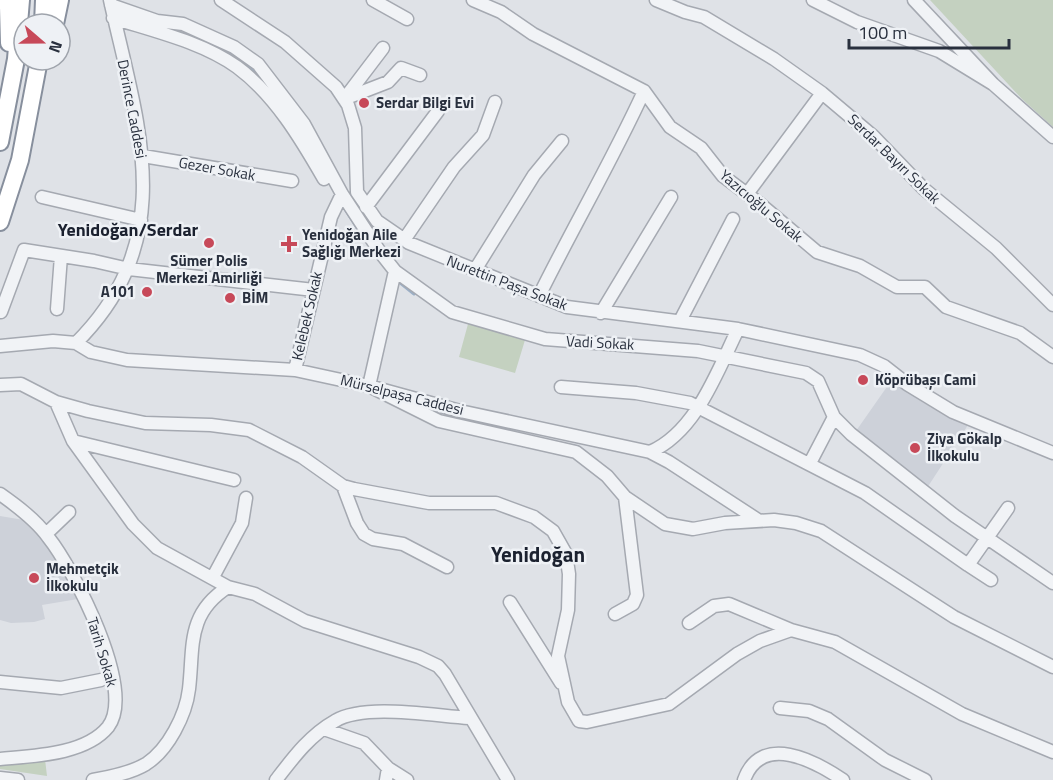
<svg xmlns="http://www.w3.org/2000/svg" width="1053" height="780" font-family="'Titillium Web',sans-serif">
  <style>
    .built { fill: #cdd1d9 }
    .green { fill: #c4d1c0 }
    .lines { fill: none; stroke-linecap: round; stroke-linejoin: round }
    .stream { stroke: #9bafc6; stroke-width: 3 }
    .minor-casing { stroke: #a5a9b1; stroke-width: 15 }
    .highway-casing { stroke: #878f9d; stroke-width: 20 }
    .minor { stroke: #f1f3f6; stroke-width: 12 }
    .highway { stroke: #fff; stroke-width: 16 }
    .poi-dot { fill: #c74959; stroke: #eef1f5; stroke-width: 2 }
    .labels { text-anchor: middle; stroke-width: 5; stroke-linejoin: round; paint-order: stroke }
    .poi-label { font-size: 15px; font-weight: bold; fill: #29303e; stroke: #eef1f5; text-anchor: start }
    .street-label { font-size: 15px; fill: #29303e; stroke: #eef1f5 }
    .quarter-label { font-size: 18px; font-weight: bold; fill: #1b212f; stroke: #eef1f5 }
    .district-label { font-size: 21px; font-weight: bold; fill: #1b212f; stroke: #eef1f5 }
  </style>
  <rect width="100%" height="100%" fill="#dfe2e7"/>
  <path class="built" d="M891 381 924 403 968 425 927 488 856 431Z
    M0 516 24 520 40 533 78 599 42 605 45 619 34 622 11 623 0 620Z"/>
  <path class="green" d="M930 0H1053V127L1022 99Z
    M468 324 525 340 515 373 459 357Z
    M45 759 47 776 0 769V765Z"/>
  <g class="lines">
    <path class="stream" d="M190 34 231 54 260 76
      M343 206 359 231
      M399 282 414 294"/>
    <g class="minor-casing">
      <path id="minor" d="M221 0 285 42 336 87 348 105 355 128 357 192 377 221 409 243 567 307 738 329 860 355 884 366 907 384 953 412 1053 453
        M373 0 407 19
        M473 0 501 12 533 34 644 91 670 127 701 148 723 176 759 203 817 252 860 266 897 287H925L946 307 1020 333 1053 357
        M656 0 685 12 704 17 774 59 822 93 873 136 924 189 996 248 1053 305
        M813 0 857 22 939 51 993 84
        M914 0 993 84 1053 137
        M111 5 157 21 183 24 234 47 258 64 304 124 342 194 380 252 395 271 452 312 545 339 698 351 806 373 818 381 834 417 851 434 955 516 1053 583
        M113 18C154 31 202 42 237 67 275 95 301 139 324 179
        M345 98 383 48
        M344 99 388 82 401 68 420 75
        M143 156 292 181
        M747 194 822 93
        M42 197 141 220
        M366 207 438 111
        M404 240 454 167 483 135 495 102
        M475 270 534 175 562 141
        M395 271 369 386 439 421 576 452 607 476 625 497 665 524 693 529 725 523 774 520 796 523 821 531 954 617 1053 667
        M539 296C573 227 612 161 644 91
        M57 309 61 256
        M1 312 24 250 94 261 129 269 314 290
        M601 313 671 197
        M680 321 733 219
        M76 343C181 238 138 126 110 0
        M0 346 53 341 76 343 91 352 127 360 295 370 369 386 460 411 650 452C696 432 717 372 738 329
        M295 370 331 217 342 194
        M0 385 21 384 56 402 88 411 145 423 211 425 249 430 302 457 343 486 354 489 429 503H496L534 517 553 531 566 554 569 574 568 610 558 656 568 702 579 721 587 722 669 704 737 654 760 641 791 630 835 642 962 714 1053 752
        M561 387 636 393 690 403 865 493 968 565 1008 508
        M56 402 73 441 133 524 157 548 228 587 255 594 305 621 419 657 438 666 445 674 508 780
        M73 441 234 480
        M650 452 669 462 758 520
        M810 463 834 417
        M343 486 357 523 364 534 373 539 403 544 447 567
        M0 494C17 506 36 520 48 537 73 568 137 690 108 727 85 755 32 756 0 759
        M46 534 69 512
        M968 565 991 580
        M213 577 242 523 246 498
        M510 602 561 683
        M615 614 633 604 637 595 625 497
        M689 623 714 606 729 604 791 630
        M0 682 61 688 101 680
        M780 708 809 711 828 719 885 760 925 780
        M324 729 364 743 388 768 407 780
        M0 778 18 780
        M93 780C110 777 131 773 146 764 168 750 186 715 189 689 194 647 186 614 228 587
        M276 780C293 758 310 735 335 721 365 703 434 716 469 718
        M386 780 388 768
        M744 780C761 732 815 761 843 780"/>
    </g>
    <g class="highway-casing">
      <path id="highway" d="M4 0 8 7 9 43
        M43 24 44 0
        M55 24 60 0
        M0 142 16 59 21 0
        M0 222 20 160 39 60"/>
    </g>
    <use href="#minor" class="minor"/>
    <use href="#highway" class="highway"/>
  </g>
  <g class="poi-dot">
    <circle cx="364" cy="103" r="6"/>
    <circle cx="209" cy="243" r="6"/>
    <path d="M286 235h6v6h6v6h-6v6h-6v-6h-6v-6h6z"/>
    <circle cx="147" cy="292" r="6"/>
    <circle cx="230" cy="298" r="6"/>
    <circle cx="863" cy="380" r="6"/>
    <circle cx="915" cy="448" r="6"/>
    <circle cx="34" cy="578" r="6"/>
  </g>
  <g class="labels">
    <g class="poi-label">
      <text x="376" y="108">Serdar Bilgi Evi</text>
      <text x="302" y="240">Yenidoğan Aile<tspan x="302" dy="17">Sağlığı Merkezi</tspan></text>
      <text x="209" y="266" text-anchor="middle">Sümer Polis<tspan x="209" dy="17">Merkezi Amirliği</tspan></text>
      <text x="135" y="297" text-anchor="end">A101</text>
      <text x="242" y="303">BİM</text>
      <text x="875" y="385">Köprübaşı Cami</text>
      <text x="927" y="444">Ziya Gökalp<tspan x="927" dy="17">İlkokulu</tspan></text>
      <text x="46" y="574">Mehmetçik<tspan x="46" dy="17">İlkokulu</tspan></text>
    </g>
    <g class="street-label">
      <text transform="translate(132 109) rotate(79)" y="5">Derince Caddesi</text>
      <text transform="translate(894 159) rotate(44)" y="5">Serdar Bayırı Sokak</text>
      <text transform="translate(217 169) rotate(10)" y="5">Gezer Sokak</text>
      <text transform="translate(761 206) rotate(40)" y="5">Yazıcıoğlu Sokak</text>
      <text transform="translate(507 283) rotate(21)" y="5">Nurettin Paşa Sokak</text>
      <text transform="translate(307 316) rotate(-77)" y="5">Kelebek Sokak</text>
      <text transform="translate(600 343) rotate(3)" y="5">Vadi Sokak</text>
      <text transform="translate(402 395) rotate(14)" y="5">Mürselpaşa Caddesi</text>
      <text transform="translate(102 652) rotate(73)" y="5">Tarih Sokak</text>
    </g>
    <g class="quarter-label">
      <text x="128" y="236">Yenidoğan/Serdar</text>
    </g>
    <g class="district-label">
      <text x="538" y="562">Yenidoğan</text>
    </g>
  </g>
  <g transform="translate(42 42) rotate(110)"><circle r="28" fill="#eef1f5" stroke="#9fa4ac" stroke-width="1.5"/>
  <path d="M0-4.5L10 22L0 15L-10 22Z" fill="#c74959"/>
  <text y="-9" font-size="16" font-weight="bold" text-anchor="middle" fill="#29303e">N</text>
  </g>
  <path d="M849 39v9h160v-9" fill="none" stroke="#29303e" stroke-width="3"/>
  <text x="858" y="39" font-size="18" fill="#29303e" stroke="#eef1f5" stroke-width="4.5" paint-order="stroke">100 m</text>
</svg>
